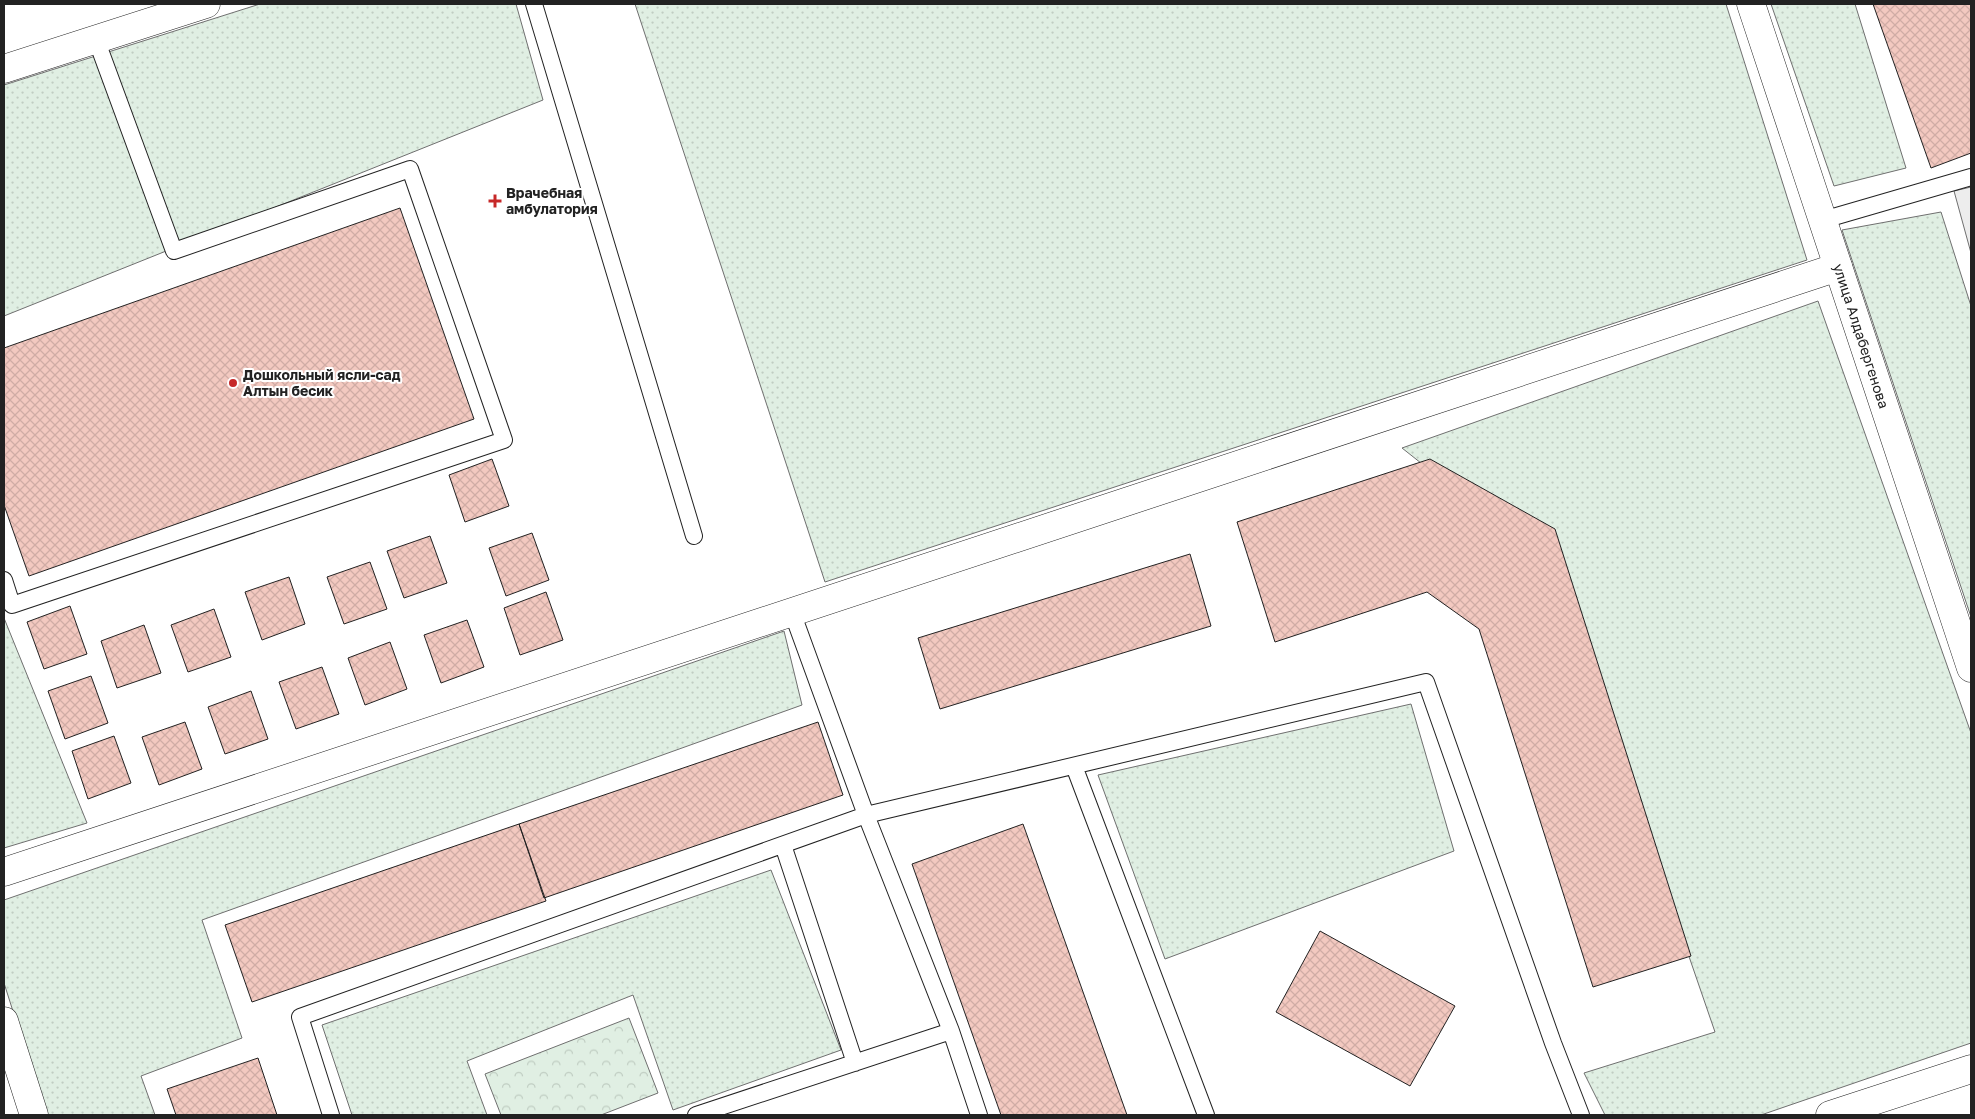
<svg xmlns="http://www.w3.org/2000/svg" width="1975" height="1119" font-family="'Golos Text',sans-serif">
  <style>
    .grass { fill: url(#grass-dots); stroke: #6f6f6f }
    .park { fill: url(#park-crowns); stroke: #6f6f6f }
    .parking { fill: #ededed; stroke: #6f6f6f }
    .building { fill: url(#building-cross-hatch); stroke: #222 }
    .lines { fill: none; stroke-linecap: round; stroke-linejoin: round }
    .lane-casing { stroke: #222; stroke-width: 18 }
    .street-casing { stroke: #222; stroke-width: 29 }
    .secondary-casing { stroke: #222; stroke-width: 29 }
    .lane { stroke: #fff; stroke-width: 16 }
    .street { stroke: #fff; stroke-width: 28 }
    .secondary { stroke: #fff; stroke-width: 28 }
    .poi-dot { fill: #c62828; stroke: #fff; stroke-width: 2 }
    .labels { text-anchor: middle; stroke-width: 4; stroke-linejoin: round; paint-order: stroke }
    .poi-label { font-size: 14px; font-weight: bold; fill: #222; stroke: #fff; text-anchor: start }
    .street-label { font-size: 14px; fill: #222; stroke: #fff }
  </style>
  <defs>
    <pattern id="grass-dots" width="8" height="8" patternUnits="userSpaceOnUse" patternTransform="scale(1.25)"><rect width="8" height="8" fill="#e0efe3"/><path d="M2 2h.1M6 6h.1" fill="none" stroke="#c0cdc2" stroke-width="1.8" stroke-linecap="round"/></pattern>
    <pattern id="park-crowns" width="20" height="18" patternUnits="userSpaceOnUse" patternTransform="scale(1.25)"><rect width="20" height="18" fill="#e0efe3"/><path d="M2 6a3 3 0 1 1 6 0M12 15a3 3 0 1 1 6 0" fill="none" stroke="#c0cdc2"/></pattern>
    <pattern id="building-cross-hatch" width="8" height="8" patternUnits="userSpaceOnUse" patternTransform="scale(1.25)"><rect width="8" height="8" fill="#f3c9c0"/><path d="M0 0l8 8M0 8l8-8" fill="none" stroke="#d0aca5"/></pattern>
  </defs>
  <rect width="100%" height="100%" fill="#fff"/>
  <path class="grass" d="M260 4H516L543 100 4 316V85Z
    M635 4H1726L1807 260 825 582Z
    M1771 4H1855L1906 168 1834 186Z
    M1941 212 1971 306V617L1842 230Z
    M1818 301 1971 733V1043L1761 1115H1605L1584 1073 1715 1032 1556 570 1402 448Z
    M4 618 87 823 4 848Z
    M784 631 802 705 202 920 242 1038 141 1076 155 1115H46L4 983V900Z
    M1411 704 1454 851 1165 959 1098 775Z
    M771 870 841 1050 673 1110 633 995 467 1061 487 1115H352L322 1025Z"/>
  <path class="park" d="M629 1018 658 1093 601 1115H501L485 1074Z"/>
  <path class="parking" d="M1971 187V253L1954 191Z"/>
  <path class="building" d="M1873 4H1971V153L1931 168Z
    M400 208 474 419 29 576 4 505V348Z
    M492 459 509 506 465 522 449 475Z
    M1430 459 1555 529 1691 956 1593 987 1479 629 1427 592 1275 642 1237 522Z
    M532 533 549 580 506 596 489 548Z
    M430 536 447 583 404 598 387 551Z
    M1190 554 1211 626 940 709 918 638Z
    M370 562 387 609 344 624 327 577Z
    M289 577 305 624 262 640 245 592Z
    M546 592 563 640 520 655 504 608Z
    M70 606 87 654 44 669 27 622Z
    M214 609 231 657 188 672 171 625Z
    M467 620 484 667 441 683 424 635Z
    M144 625 161 673 117 688 101 641Z
    M390 642 407 689 365 705 348 658Z
    M322 667 339 714 296 729 279 682Z
    M91 676 108 723 65 739 48 691Z
    M251 691 268 739 225 754 208 707Z
    M185 722 202 769 159 785 142 737Z
    M818 722 843 795 544 898 519 824Z
    M114 736 131 783 88 799 72 751Z
    M519 824 546 901 252 1002 225 925Z
    M1023 824 1127 1115H1001L912 864Z
    M1320 931 1455 1006 1410 1086 1276 1012Z
    M258 1058 277 1115H176L167 1089Z"/>
  <g class="lines">
    <g class="lane-casing">
      <path id="lane" d="M534 4 694 536
        M1823 220 1971 177
        M4 580 12 605 504 440 410 169 174 251 96 39
        M1074 766 1206 1115
        M783 845 855 1063
        M951 1031 866 815 1426 682 1553 1043 1581 1115
        M331 1115 300 1017 866 815 792 612
        M696 1115 951 1031 979 1115"/>
    </g>
    <g class="street-casing">
      <path id="street" d="M4 69 206 4
        M4 872 1838 267
        M4 1021 34 1115"/>
    </g>
    <g class="secondary-casing">
      <path id="secondary" d="M1751 4 1971 668
        M1830 1115 1971 1069"/>
    </g>
    <use href="#lane" class="lane"/>
    <use href="#street" class="street"/>
    <use href="#secondary" class="secondary"/>
  </g>
  <g class="poi-dot">
    <path d="M492.5 193.5h5v5h5v5h-5v5h-5v-5h-5v-5h5z"/>
    <circle cx="233" cy="383" r="5"/>
  </g>
  <g class="labels">
    <g class="poi-label">
      <text x="506" y="198">Врачебная<tspan x="506" dy="16">амбулатория</tspan></text>
      <text x="243" y="380">Дошкольный ясли-сад<tspan x="243" dy="16">Алтын бесик</tspan></text>
    </g>
    <g class="street-label">
      <text transform="translate(1861 336) rotate(72)" y="5">улица Алдабергенова</text>
    </g>
  </g>
  <rect width="1975" height="1119" fill="none" stroke="#222222" stroke-width="10"/>
</svg>
